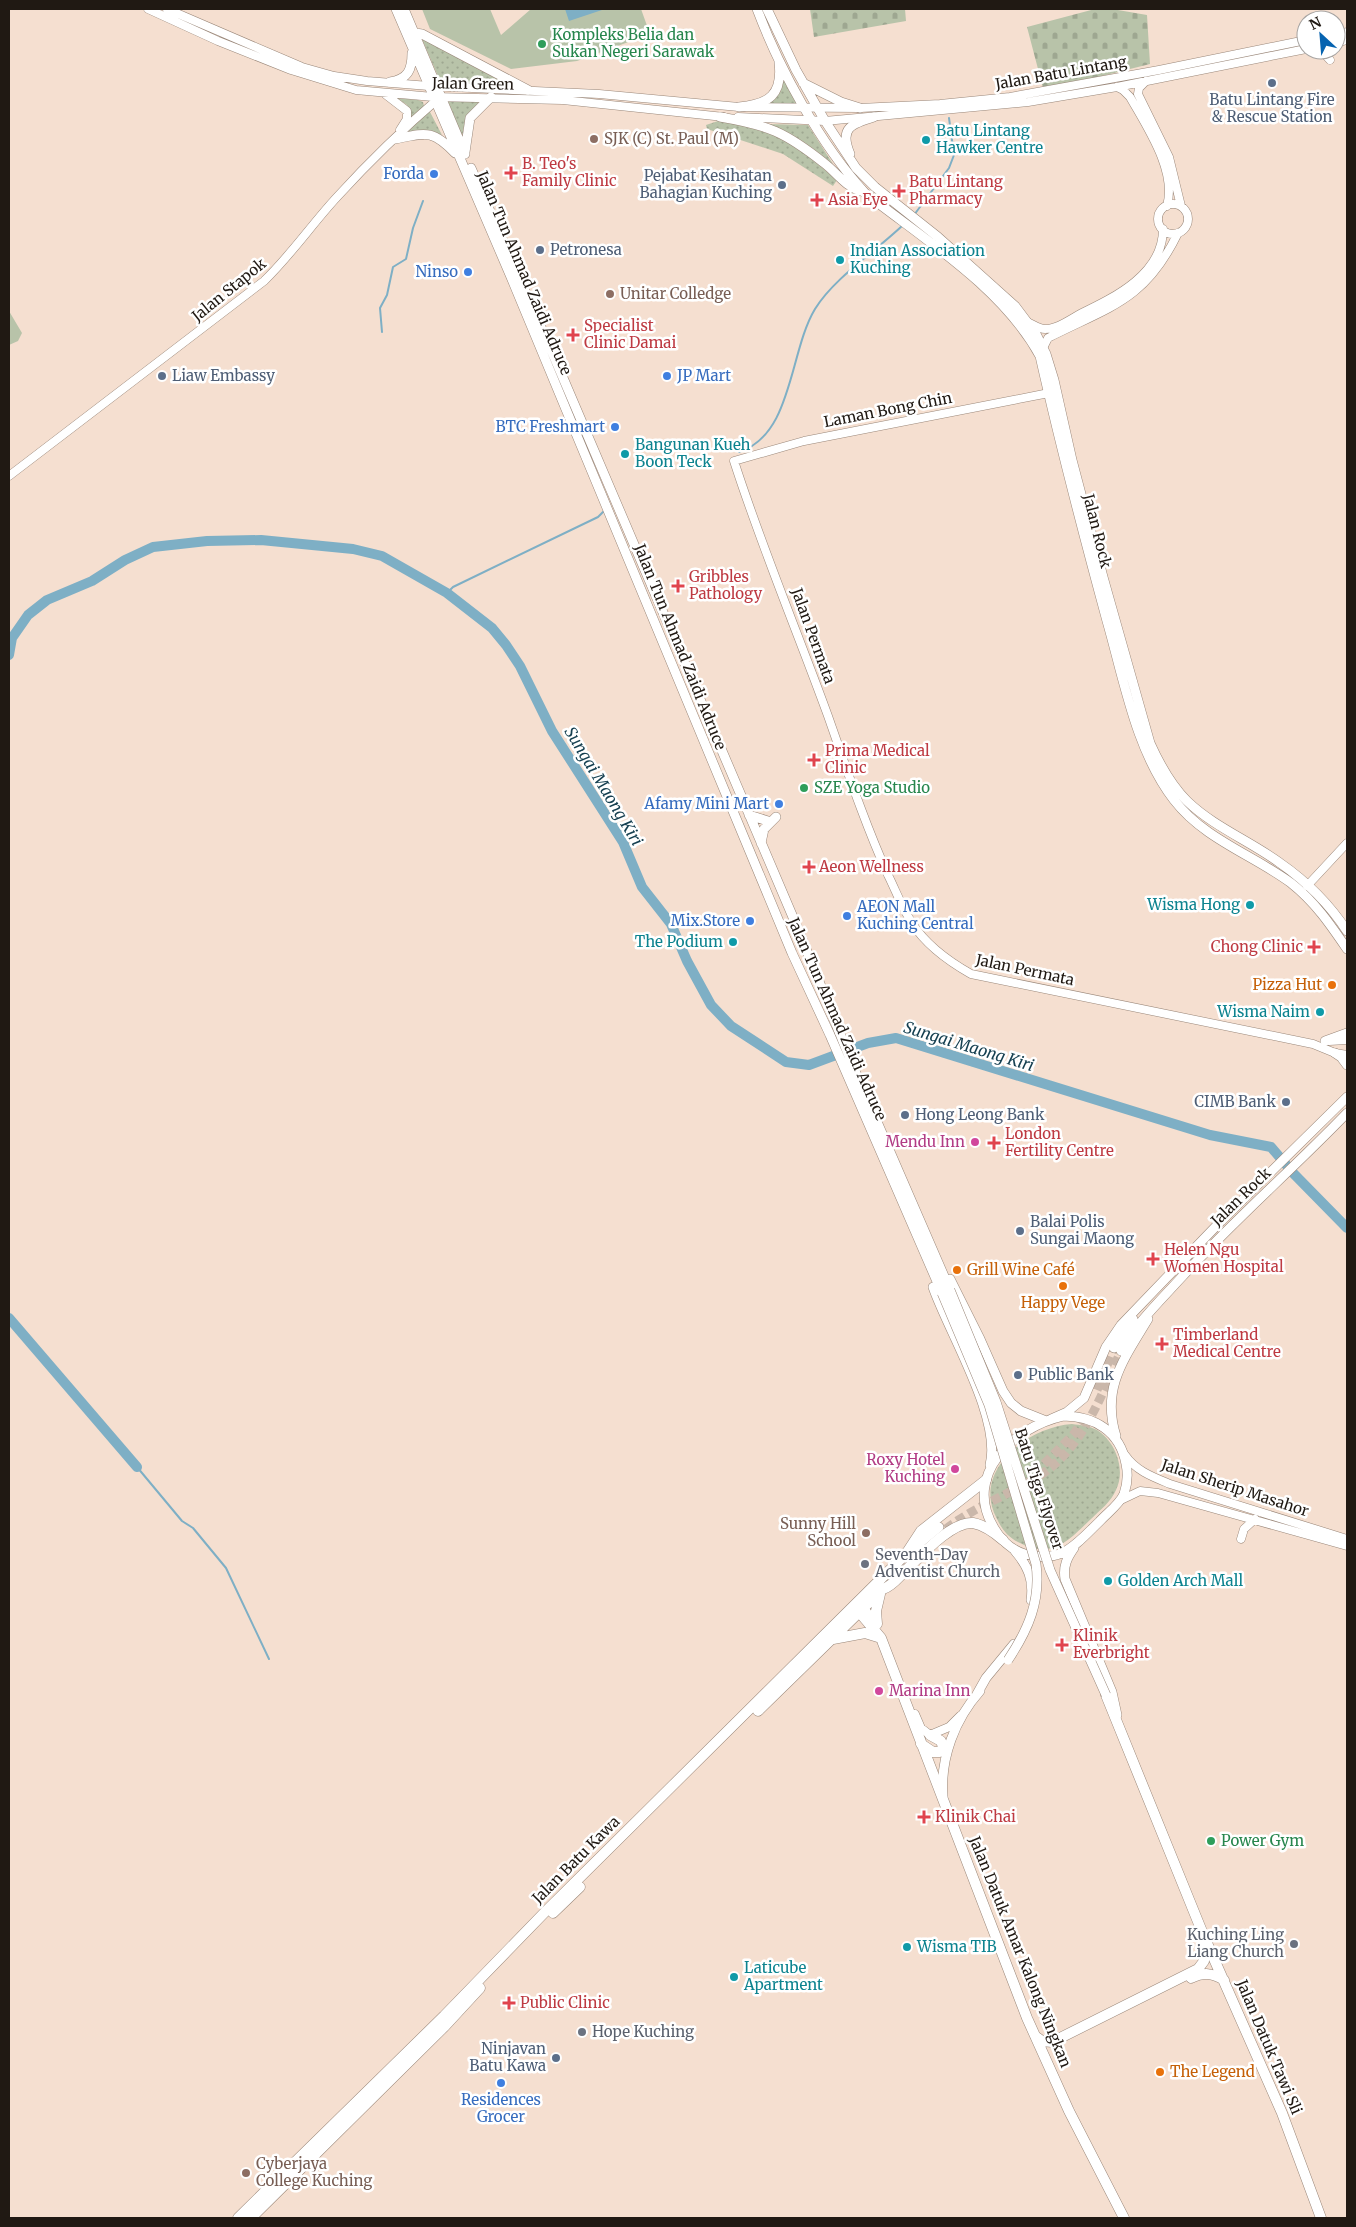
<svg xmlns="http://www.w3.org/2000/svg" width="1356" height="2227" font-family="Merriweather,serif">
  <style>
    .grass { fill: url(#grass-dots) }
    .cemetery { fill: url(#cemetery-stones) }
    .park { fill: #b8c3a9 }
    .water { fill: #7eafc5 }
    .lines { fill: none; stroke-linecap: round; stroke-linejoin: round }
    .stream { stroke: #7eafc5; stroke-width: 2 }
    .river { stroke: #7eafc5; stroke-width: 10 }
    .primary-tunnel { stroke: #cab7aa; stroke-width: 9; stroke-dasharray: 9 4.5; stroke-linecap: butt }
    .secondary-casing { stroke: #9a8779; stroke-width: 9 }
    .primary-casing { stroke: #9a8779; stroke-width: 10 }
    .highway-casing { stroke: #9a8779; stroke-width: 11 }
    .secondary { stroke: #fff; stroke-width: 8 }
    .primary { stroke: #fff; stroke-width: 9 }
    .highway { stroke: #fff; stroke-width: 10 }
    .primary-bridge-casing { stroke: #9a8779; stroke-width: 10; stroke-linecap: butt }
    .primary-bridge { stroke: #fff; stroke-width: 9 }
    .leisure-dot { fill: #2e9e5b; stroke: #fff; stroke-width: 2 }
    .service-dot { fill: #5c6f8a; stroke: #fff; stroke-width: 2 }
    .education-dot { fill: #8d6e63; stroke: #fff; stroke-width: 2 }
    .culture-dot { fill: #0f9aa8; stroke: #fff; stroke-width: 2 }
    .health-dot { fill: #e0444e; stroke: #fff; stroke-width: 2 }
    .shop-dot { fill: #3f7fe0; stroke: #fff; stroke-width: 2 }
    .food-dot { fill: #e8710a; stroke: #fff; stroke-width: 2 }
    .hotel-dot { fill: #d1479c; stroke: #fff; stroke-width: 2 }
    .worship-dot { fill: #6b7280; stroke: #fff; stroke-width: 2 }
    .labels { text-anchor: middle; stroke-width: 5; stroke-linejoin: round; paint-order: stroke }
    .leisure-label { font-size: 15px; fill: #27864d; stroke: #fff; text-anchor: start }
    .street-label { font-size: 15px; fill: #201913; stroke: #fff }
    .service-label { font-size: 15px; fill: #4e5e75; stroke: #fff; text-anchor: start }
    .culture-label { font-size: 15px; fill: #0d838f; stroke: #fff; text-anchor: start }
    .education-label { font-size: 15px; fill: #785e54; stroke: #fff; text-anchor: start }
    .health-label { font-size: 15px; fill: #be3a42; stroke: #fff; text-anchor: start }
    .shop-label { font-size: 15px; fill: #366cbe; stroke: #fff; text-anchor: end }
    .food-label { font-size: 15px; fill: #c56008; stroke: #fff; text-anchor: start }
    .hotel-label { font-size: 15px; fill: #b23c85; stroke: #fff; text-anchor: end }
    .worship-label { font-size: 15px; fill: #5b616d; stroke: #fff; text-anchor: start }
    .water-label { font-size: 16px; font-style: italic; fill: #164051; stroke: #fff }
  </style>
  <defs>
    <pattern id="grass-dots" width="8" height="8" patternUnits="userSpaceOnUse" patternTransform="scale(1.25)"><rect width="8" height="8" fill="#b8c3a9"/><path d="M2 2h.1M6 6h.1" fill="none" stroke="#9ea791" stroke-width="1.8" stroke-linecap="round"/></pattern>
    <pattern id="cemetery-stones" width="16" height="16" patternUnits="userSpaceOnUse" patternTransform="scale(1.25)"><rect width="16" height="16" fill="#b8c3a9"/><path d="M2 7V4a2 2 0 0 1 4 0v3zM10 15v-3a2 2 0 0 1 4 0v3z" fill="#9ea791"/></pattern>
  </defs>
  <rect width="100%" height="100%" fill="#f5dfd0"/>
  <path class="grass" d="M422 39 514 87 440 81Z
    M783 76 798 105 767 104 780 92Z
    M397 98 418 100 423 102 424 106 409 122 407 105Z
    M448 101H480L466 117 462 137Z
    M430 112 442 135 432 131 401 135 425 113Z
    M718 121 762 129 795 145 837 180 833 186 783 154 707 129 706 125Z
    M765 124 808 125 833 164C811 147 792 131 765 124Z
    M1072 1424C1080 1425 1090 1426 1097 1430 1116 1442 1126 1470 1116 1490 1111 1502 1100 1510 1091 1519 1069 1540 1052 1560 1020 1543 1009 1538 1002 1530 997 1519 971 1471 1027 1427 1072 1424Z"/>
  <path class="cemetery" d="M810 9H905L906 21 814 37Z
    M1095 9H1112L1147 15 1150 64 1078 82 1043 88 1027 27Z"/>
  <path class="park" d="M422 9H490L501 35 531 9H641L650 34 577 61 511 69 430 29Z
    M9 311 22 333 18 341 9 345Z"/>
  <path class="water" d="M565 9H605L569 21Z"/>
  <g class="lines">
    <path class="stream" d="M914 215 949 168 954 155 949 118
      M382 332 380 308 387 295 393 267 406 259 413 228 423 201
      M739 452C793 435 789 352 815 309 834 278 876 251 903 225
      M447 593 453 587 598 517 605 510
      M137 1467 182 1521 193 1528 226 1568 269 1659"/>
    <path class="river" d="M9 655 12 638 28 615 47 600 92 581 125 560 153 547 207 541 261 540 353 549 382 556 447 593 492 628 506 645 520 666 552 731 623 842 642 887 671 924 687 961 711 1005 731 1026 786 1062 809 1065 868 1043 896 1038 1210 1135 1271 1147 1294 1174 1347 1228
      M9 1318 137 1467"/>
    <path class="primary-tunnel" d="M1097 1390 1114 1348
      M1044 1464 1073 1435 1082 1422
      M946 1529C974 1507 1008 1495 1039 1476 1083 1448 1101 1396 1121 1351"/>
    <g class="secondary-casing">
      <path id="secondary" d="M148 9 218 41 291 70 356 90 433 97 563 100 724 117
        M167 9 302 67 334 76 367 81 429 86 599 94 739 107 860 108 940 104 1010 97 1159 70 1306 40
        M1336 36 1347 32
        M1336 43 1347 40
        M1321 50 1330 60
        M1146 81 1139 88 1138 94 1169 157 1181 206
        M1117 87 1123 90 1130 97C1147 127 1177 171 1167 206
        M385 94 407 111V119L400 130
        M738 117 825 121 1028 102 1117 87 1306 49
        M1158 219a15 15 0 1 1 30 0a15 15 0 1 1-30 0Z
        M1027 322C1033 324 1038 329 1045 329 1057 329 1069 320 1080 314 1115 297 1163 274 1163 229
        M1043 348 1048 338C1111 306 1145 301 1178 233
        M1049 393 804 441 734 461C762 548 797 631 828 716 847 770 865 824 888 875 896 891 902 908 912 923 926 945 948 961 971 974L1313 1044 1335 1053 1347 1055
        M9 476 264 281C291 255 312 224 337 197 368 163 404 128 439 98
        M1307 886 1347 843
        M1329 1041 1347 1040
        M1125 1455C1136 1471 1153 1477 1170 1484L1347 1539
        M1121 1500 1140 1491 1158 1493 1347 1546
        M1241 1539 1244 1529 1255 1519
        M860 1607 864 1608 877 1625
        M915 1714 921 1728 930 1735 949 1727 960 1716"/>
    </g>
    <g class="primary-casing">
      <path id="primary" d="M396 9 511 277 792 953 830 1035 942 1293
        M404 9 465 154
        M757 9C780 70 820 144 865 193 925 240 1003 288 1040 356 1060 445 1083 533 1107 621 1124 680 1136 751 1174 800 1204 839 1253 855 1291 883 1315 902 1330 924 1347 949
        M767 9 796 70 825 121 856 168 875 187 938 237 1015 306 1036 334 1046 354 1054 380 1072 460 1103 577 1150 743C1159 763 1171 785 1187 801 1214 827 1250 841 1280 863 1306 881 1330 905 1347 931
        M415 33 422 34 528 90
        M390 82C408 79 412 70 412 53
        M803 83 841 102 860 108
        M739 107C769 104 783 95 779 62
        M720 117C768 125 785 132 824 163 836 172 845 186 860 191
        M395 139C426 133 432 129 455 153
        M465 152 470 118 491 97
        M850 154C839 128 851 124 874 117
        M471 168 555 359 798 929 855 1071 950 1290
        M749 815 768 821
        M761 843 764 829 776 817
        M1325 1041 1347 1033
        M1335 1053 1341 1057 1347 1065
        M950 1279 980 1339 1003 1391 1011 1403 1021 1411 1046 1421
        M933 1287C949 1333 1002 1418 990 1465
        M1114 1348 1133 1319
        M1121 1351C1136 1324 1158 1303 1179 1280 1232 1222 1292 1170 1347 1113
        M1063 1416C1094 1416 1120 1431 1126 1464 1128 1473 1127 1485 1124 1494 1119 1505 1107 1513 1099 1522 1075 1545 1062 1564 1025 1554 1011 1550 1001 1540 994 1528 962 1475 1014 1427 1063 1416Z
        M1051 1419 1067 1412 1084 1398 1106 1347 1121 1325 1221 1221 1347 1097
        M1116 1436C1101 1388 1124 1359 1148 1319
        M1074 1548C1067 1558 1063 1566 1065 1579L1112 1692 1117 1715
        M910 1551 939 1527
        M1015 1551C1028 1566 1034 1580 1031 1600
        M977 1694 986 1678 1014 1644
        M943 1796C940 1758 955 1719 980 1691"/>
    </g>
    <g class="highway-casing">
      <path id="highway" d="M860 1613 881 1638 1027 2018 1069 2111 1124 2218
        M877 1624 876 1611 880 1594
        M833 1639 865 1633 881 1638
        M1106 1695 1203 1934 1282 2113 1321 2218
        M758 1711 883 1589C892 1586 898 1578 904 1572 919 1558 951 1521 973 1523 984 1525 995 1533 1003 1540
        M921 1744 933 1752H940L943 1747 941 1741 930 1735
        M553 1913 580 1887
        M1191 1978C1204 1972 1212 1973 1224 1980
        M1035 2036 1042 2041 1052 2042 1198 1969 1204 1961V1942
        M238 2218 444 2016 545 1912 906 1554 921 1531 986 1480
        M251 2218 444 2027 480 1988"/>
    </g>
    <use href="#secondary" class="secondary"/>
    <use href="#primary" class="primary"/>
    <use href="#highway" class="highway"/>
    <g class="primary-bridge-casing">
      <path id="primary-bridge" d="M950 1290 996 1402 1050 1570 1106 1695
        M942 1293 989 1405 1036 1564C1041 1601 1028 1630 1008 1660"/>
    </g>
    <use href="#primary-bridge" class="primary-bridge"/>
  </g>
  <g class="leisure-dot">
    <circle cx="542" cy="44" r="5"/>
    <circle cx="804" cy="788" r="5"/>
    <circle cx="1211" cy="1841" r="5"/>
  </g>
  <g class="service-dot">
    <circle cx="1272" cy="83" r="5"/>
    <circle cx="782" cy="185" r="5"/>
    <circle cx="540" cy="250" r="5"/>
    <circle cx="162" cy="376" r="5"/>
    <circle cx="1286" cy="1102" r="5"/>
    <circle cx="905" cy="1115" r="5"/>
    <circle cx="1020" cy="1231" r="5"/>
    <circle cx="1018" cy="1375" r="5"/>
    <circle cx="556" cy="2058" r="5"/>
  </g>
  <g class="education-dot">
    <circle cx="594" cy="139" r="5"/>
    <circle cx="610" cy="294" r="5"/>
    <circle cx="866" cy="1533" r="5"/>
    <circle cx="246" cy="2173" r="5"/>
  </g>
  <g class="culture-dot">
    <circle cx="926" cy="140" r="5"/>
    <circle cx="840" cy="260" r="5"/>
    <circle cx="625" cy="454" r="5"/>
    <circle cx="1250" cy="905" r="5"/>
    <circle cx="733" cy="942" r="5"/>
    <circle cx="1320" cy="1012" r="5"/>
    <circle cx="1108" cy="1581" r="5"/>
    <circle cx="907" cy="1947" r="5"/>
    <circle cx="734" cy="1977" r="5"/>
  </g>
  <g class="health-dot">
    <path d="M508.5 165.5h5v5h5v5h-5v5h-5v-5h-5v-5h5z"/>
    <path d="M896.5 183.5h5v5h5v5h-5v5h-5v-5h-5v-5h5z"/>
    <path d="M814.5 192.5h5v5h5v5h-5v5h-5v-5h-5v-5h5z"/>
    <path d="M570.5 327.5h5v5h5v5h-5v5h-5v-5h-5v-5h5z"/>
    <path d="M675.5 578.5h5v5h5v5h-5v5h-5v-5h-5v-5h5z"/>
    <path d="M811.5 752.5h5v5h5v5h-5v5h-5v-5h-5v-5h5z"/>
    <path d="M806.5 859.5h5v5h5v5h-5v5h-5v-5h-5v-5h5z"/>
    <path d="M1311.5 939.5h5v5h5v5h-5v5h-5v-5h-5v-5h5z"/>
    <path d="M991.5 1135.5h5v5h5v5h-5v5h-5v-5h-5v-5h5z"/>
    <path d="M1150.5 1251.5h5v5h5v5h-5v5h-5v-5h-5v-5h5z"/>
    <path d="M1159.5 1336.5h5v5h5v5h-5v5h-5v-5h-5v-5h5z"/>
    <path d="M1059.5 1637.5h5v5h5v5h-5v5h-5v-5h-5v-5h5z"/>
    <path d="M921.5 1809.5h5v5h5v5h-5v5h-5v-5h-5v-5h5z"/>
    <path d="M506.5 1995.5h5v5h5v5h-5v5h-5v-5h-5v-5h5z"/>
  </g>
  <g class="shop-dot">
    <circle cx="434" cy="174" r="5"/>
    <circle cx="468" cy="272" r="5"/>
    <circle cx="667" cy="376" r="5"/>
    <circle cx="615" cy="427" r="5"/>
    <circle cx="779" cy="804" r="5"/>
    <circle cx="847" cy="916" r="5"/>
    <circle cx="750" cy="921" r="5"/>
    <circle cx="501" cy="2083" r="5"/>
  </g>
  <g class="food-dot">
    <circle cx="1332" cy="985" r="5"/>
    <circle cx="957" cy="1270" r="5"/>
    <circle cx="1063" cy="1286" r="5"/>
    <circle cx="1160" cy="2072" r="5"/>
  </g>
  <g class="hotel-dot">
    <circle cx="975" cy="1142" r="5"/>
    <circle cx="955" cy="1469" r="5"/>
    <circle cx="879" cy="1691" r="5"/>
  </g>
  <g class="worship-dot">
    <circle cx="865" cy="1564" r="5"/>
    <circle cx="1294" cy="1944" r="5"/>
    <circle cx="582" cy="2032" r="5"/>
  </g>
  <g class="labels">
    <g class="leisure-label">
      <text x="552" y="40">Kompleks Belia dan<tspan x="552" dy="17">Sukan Negeri Sarawak</tspan></text>
      <text x="814" y="793">SZE Yoga Studio</text>
      <text x="1221" y="1846">Power Gym</text>
    </g>
    <g class="street-label">
      <text transform="translate(1061 73) rotate(-10)" y="5">Jalan Batu Lintang</text>
      <text transform="translate(473 84) rotate(1)" y="5">Jalan Green</text>
      <text transform="translate(524 273) rotate(67)" y="5">Jalan Tun Ahmad Zaidi Adruce</text>
      <text transform="translate(229 290) rotate(-39)" y="5">Jalan Stapok</text>
      <text transform="translate(888 410) rotate(-11)" y="5">Laman Bong Chin</text>
      <text transform="translate(1097 531) rotate(76)" y="5">Jalan Rock</text>
      <text transform="translate(813 636) rotate(70)" y="5">Jalan Permata</text>
      <text transform="translate(680 647) rotate(68)" y="5">Jalan Tun Ahmad Zaidi Adruce</text>
      <text transform="translate(1025 970) rotate(12)" y="5">Jalan Permata</text>
      <text transform="translate(837 1019) rotate(66)" y="5">Jalan Tun Ahmad Zaidi Adruce</text>
      <text transform="translate(1241 1197) rotate(-44)" y="5">Jalan Rock</text>
      <text transform="translate(1235 1488) rotate(18)" y="5">Jalan Sherip Masahor</text>
      <text transform="translate(1039 1489) rotate(72)" y="5">Batu Tiga Flyover</text>
      <text transform="translate(576 1860) rotate(-45)" y="5">Jalan Batu Kawa</text>
      <text transform="translate(1020 1952) rotate(68)" y="5">Jalan Datuk Amar Kalong Ningkan</text>
      <text transform="translate(1269 2047) rotate(67)" y="5">Jalan Datuk Tawi Sli</text>
    </g>
    <g class="service-label">
      <text x="1272" y="105" text-anchor="middle">Batu Lintang Fire<tspan x="1272" dy="17">&amp; Rescue Station</tspan></text>
      <text x="772" y="181" text-anchor="end">Pejabat Kesihatan<tspan x="772" dy="17">Bahagian Kuching</tspan></text>
      <text x="550" y="255">Petronesa</text>
      <text x="172" y="381">Liaw Embassy</text>
      <text x="1276" y="1107" text-anchor="end">CIMB Bank</text>
      <text x="915" y="1120">Hong Leong Bank</text>
      <text x="1030" y="1227">Balai Polis<tspan x="1030" dy="17">Sungai Maong</tspan></text>
      <text x="1028" y="1380">Public Bank</text>
      <text x="546" y="2054" text-anchor="end">Ninjavan<tspan x="546" dy="17">Batu Kawa</tspan></text>
    </g>
    <g class="culture-label">
      <text x="936" y="136">Batu Lintang<tspan x="936" dy="17">Hawker Centre</tspan></text>
      <text x="850" y="256">Indian Association<tspan x="850" dy="17">Kuching</tspan></text>
      <text x="635" y="450">Bangunan Kueh<tspan x="635" dy="17">Boon Teck</tspan></text>
      <text x="1240" y="910" text-anchor="end">Wisma Hong</text>
      <text x="723" y="947" text-anchor="end">The Podium</text>
      <text x="1310" y="1017" text-anchor="end">Wisma Naim</text>
      <text x="1118" y="1586">Golden Arch Mall</text>
      <text x="917" y="1952">Wisma TIB</text>
      <text x="744" y="1973">Laticube<tspan x="744" dy="17">Apartment</tspan></text>
    </g>
    <g class="education-label">
      <text x="604" y="144">SJK (C) St. Paul (M)</text>
      <text x="620" y="299">Unitar Colledge</text>
      <text x="856" y="1529" text-anchor="end">Sunny Hill<tspan x="856" dy="17">School</tspan></text>
      <text x="256" y="2169">Cyberjaya<tspan x="256" dy="17">College Kuching</tspan></text>
    </g>
    <g class="health-label">
      <text x="522" y="169">B. Teo's<tspan x="522" dy="17">Family Clinic</tspan></text>
      <text x="909" y="187">Batu Lintang<tspan x="909" dy="17">Pharmacy</tspan></text>
      <text x="828" y="205">Asia Eye</text>
      <text x="584" y="331">Specialist<tspan x="584" dy="17">Clinic Damai</tspan></text>
      <text x="689" y="582">Gribbles<tspan x="689" dy="17">Pathology</tspan></text>
      <text x="825" y="756">Prima Medical<tspan x="825" dy="17">Clinic</tspan></text>
      <text x="819" y="872">Aeon Wellness</text>
      <text x="1303" y="952" text-anchor="end">Chong Clinic</text>
      <text x="1005" y="1139">London<tspan x="1005" dy="17">Fertility Centre</tspan></text>
      <text x="1164" y="1255">Helen Ngu<tspan x="1164" dy="17">Women Hospital</tspan></text>
      <text x="1173" y="1340">Timberland<tspan x="1173" dy="17">Medical Centre</tspan></text>
      <text x="1073" y="1641">Klinik<tspan x="1073" dy="17">Everbright</tspan></text>
      <text x="935" y="1822">Klinik Chai</text>
      <text x="520" y="2008">Public Clinic</text>
    </g>
    <g class="shop-label">
      <text x="424" y="179">Forda</text>
      <text x="458" y="277">Ninso</text>
      <text x="677" y="381" text-anchor="start">JP Mart</text>
      <text x="605" y="432">BTC Freshmart</text>
      <text x="769" y="809">Afamy Mini Mart</text>
      <text x="857" y="912" text-anchor="start">AEON Mall<tspan x="857" dy="17">Kuching Central</tspan></text>
      <text x="740" y="926">Mix.Store</text>
      <text x="501" y="2105" text-anchor="middle">Residences<tspan x="501" dy="17">Grocer</tspan></text>
    </g>
    <g class="food-label">
      <text x="1322" y="990" text-anchor="end">Pizza Hut</text>
      <text x="967" y="1275">Grill Wine Café</text>
      <text x="1063" y="1308" text-anchor="middle">Happy Vege</text>
      <text x="1170" y="2077">The Legend</text>
    </g>
    <g class="hotel-label">
      <text x="965" y="1147">Mendu Inn</text>
      <text x="945" y="1465">Roxy Hotel<tspan x="945" dy="17">Kuching</tspan></text>
      <text x="889" y="1696" text-anchor="start">Marina Inn</text>
    </g>
    <g class="worship-label">
      <text x="875" y="1560">Seventh-Day<tspan x="875" dy="17">Adventist Church</tspan></text>
      <text x="1284" y="1940" text-anchor="end">Kuching Ling<tspan x="1284" dy="17">Liang Church</tspan></text>
      <text x="592" y="2037">Hope Kuching</text>
    </g>
    <g class="water-label">
      <text transform="translate(604 786) rotate(59)" y="6">Sungai Maong Kiri</text>
      <text transform="translate(969 1046) rotate(17)" y="6">Sungai Maong Kiri</text>
    </g>
  </g>
  <rect width="1356" height="2227" fill="none" stroke="#201913" stroke-width="20"/>
  <g transform="translate(1321 35) rotate(334)"><circle r="24" fill="#ffffff" stroke="#a6a3a1"/>
  <path d="M0-4L9 19L0 12L-9 19Z" fill="#0663b0"/>
  <text y="-8" font-size="14" font-weight="bold" text-anchor="middle" fill="#201913">N</text>
  </g>
</svg>
